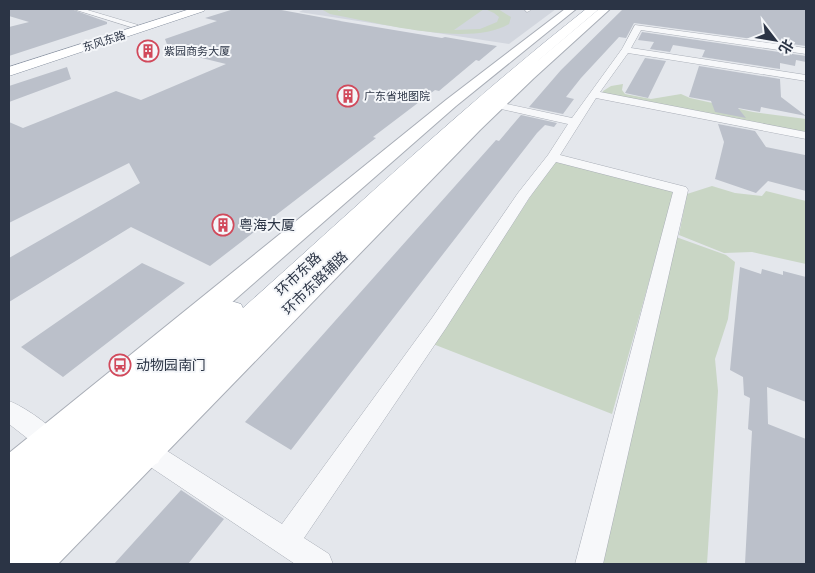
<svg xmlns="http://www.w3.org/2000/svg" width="815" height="573" font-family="'Noto Sans','Noto Sans SC',sans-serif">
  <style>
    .built { fill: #d2d6de }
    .green { fill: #c9d6c5 }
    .building { fill: #bbc0ca }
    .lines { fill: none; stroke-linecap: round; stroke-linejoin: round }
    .street-casing { stroke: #a9aeb7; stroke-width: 1 }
    .secondary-casing { stroke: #a9aeb7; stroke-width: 2 }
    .highway-casing { stroke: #8b94a3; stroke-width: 1 }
    .street { fill: #f7f8fa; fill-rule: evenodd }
    .secondary { fill: #fff; fill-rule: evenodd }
    .highway { fill: #fff; fill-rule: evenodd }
    .labels { text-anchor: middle; stroke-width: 4; stroke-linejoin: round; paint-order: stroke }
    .far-street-label { font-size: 11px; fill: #2b3445; stroke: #f4f6f9 }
    .far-poi-label { font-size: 11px; fill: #2b3445; stroke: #f4f6f9; text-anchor: start }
    .poi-label { font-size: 14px; fill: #2b3445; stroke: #f4f6f9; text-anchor: start }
    .street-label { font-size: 14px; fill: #2b3445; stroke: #f4f6f9 }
  </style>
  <rect width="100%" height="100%" fill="#e4e7ec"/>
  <path class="built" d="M305 9H556L509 44 299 12Z"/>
  <path class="green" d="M321 9H336L339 11 344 9H484L454 30 480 29 497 22 499 17 494 13 485 9H498L511 17 509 24C469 48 376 22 330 14Z
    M623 84 622 90 625 94 651 99 681 94 690 98 753 112 806 119V133L602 94 603 91 611 86Z
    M554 161 674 192 612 414 433 344Z
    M712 186 735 193 762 196 766 191 806 201V264L752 252 724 253 679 235 687 194Z
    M676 237 726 255 735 262 728 319 715 359 718 391 707 564H595Z"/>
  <path class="building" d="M9 9H71L107 22V24L9 56V27L29 22 9 16Z
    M234 9H276L341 21H340L442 38 445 37 497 46 479 61 476 60 439 91 435 90 373 137 376 138 210 266 131 227 9 302V258L140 183 129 163 9 223V122L23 128 116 91 141 100 226 64 169 50 165 39 217 21 205 18Z
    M623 9H806V46L634 23 626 38 619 37 581 78 566 97 574 99 563 114 529 107 561 70Z
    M642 32 806 56V62L796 60 795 66 780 63V69L702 57 705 50 673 45 670 52 650 49 654 42 638 40Z
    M645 58 666 61 648 98 625 93Z
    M699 66 780 79 781 97 806 116 761 107 760 112 738 108 746 118 715 112 711 101 689 97Z
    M67 67 71 79 9 102V86Z
    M521 115 557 123 554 127 545 125 537 133 291 450 245 422 496 140 499 141Z
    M718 124 755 131 766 147 805 155 806 191 768 181 756 193 715 179 724 142Z
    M142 263 185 283 63 377 21 347Z
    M740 267 761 274 762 269 783 275V271L806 277V402L767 387 768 424 806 439V564H745L752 431 748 429 750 398 744 395 743 377 730 370Z
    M181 490 224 519 188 564H114Z"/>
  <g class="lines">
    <g class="street-casing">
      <path id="street" d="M73 9H84L138 25 131 27Z
        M524 9H530L531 10 527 12Z
        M635 25 806 48V54L641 30 631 48 806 75V81L628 53 600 92 806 132V139L596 98 560 155 686 187 688 190 603 564H575L673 192 556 162 529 198 446 328 304 538 329 554 333 564H295L137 458 133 450 137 442 145 439 153 442 282 524 432 318 518 193 548 155 568 124 479 104 478 102 479 100 483 99 572 118 622 49Z
        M9 401C23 406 55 427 61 441L57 449 49 452 41 449 9 424Z"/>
    </g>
    <g class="secondary-casing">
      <path id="secondary" d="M565 9H576L456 106 21 487 9 492V453L446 100Z
        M599 9H610L534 78 480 130 58 564H10L16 550 468 124 524 72Z"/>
    </g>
    <g class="highway-casing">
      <path id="highway" d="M190 9H206L204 11 9 76V67Z
        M586 9H599L539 60 474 120 153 434 158 437 164 450 158 463 145 468 127 459 24 560 9 564V484L221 304 231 301 241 304 243 308C356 207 467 103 586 9Z"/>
    </g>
    <use href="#street" class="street"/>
    <use href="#secondary" class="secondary"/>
    <use href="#highway" class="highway"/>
  </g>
  <defs>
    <g id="building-ring" transform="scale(1.125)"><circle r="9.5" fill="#f4f6f9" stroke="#d1495b" stroke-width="1.5"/><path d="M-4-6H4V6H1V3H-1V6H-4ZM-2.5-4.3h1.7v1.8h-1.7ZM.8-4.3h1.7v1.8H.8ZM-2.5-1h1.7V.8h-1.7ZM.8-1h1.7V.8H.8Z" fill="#d1495b"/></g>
    <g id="bus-ring" transform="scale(1.125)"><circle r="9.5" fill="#f4f6f9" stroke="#d1495b" stroke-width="1.5"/><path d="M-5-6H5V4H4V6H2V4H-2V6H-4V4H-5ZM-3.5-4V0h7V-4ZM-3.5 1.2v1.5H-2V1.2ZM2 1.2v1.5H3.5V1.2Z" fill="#d1495b"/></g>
  </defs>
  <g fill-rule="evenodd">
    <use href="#building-ring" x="148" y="51"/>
    <use href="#building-ring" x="348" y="96"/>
    <use href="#building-ring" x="223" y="225"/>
    <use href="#bus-ring" x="120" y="365"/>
  </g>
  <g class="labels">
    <g class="far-street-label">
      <text transform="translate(104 41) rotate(-18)" y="4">东风东路</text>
    </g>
    <g class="far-poi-label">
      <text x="164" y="55">紫园商务大厦</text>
      <text x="364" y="100">广东省地图院</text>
    </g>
    <g class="poi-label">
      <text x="239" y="230">粤海大厦</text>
      <text x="136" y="370">动物园南门</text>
    </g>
    <g class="street-label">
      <text transform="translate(298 274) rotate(-43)" y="5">环市东路</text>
      <text transform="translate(315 283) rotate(-44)" y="5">环市东路辅路</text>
    </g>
  </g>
  <rect width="815" height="573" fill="none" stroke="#2b3445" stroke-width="20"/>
  <g transform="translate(775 40) rotate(121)" stroke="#f4f6f9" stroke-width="4" paint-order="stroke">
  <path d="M0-4L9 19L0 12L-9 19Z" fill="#2b3445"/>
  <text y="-8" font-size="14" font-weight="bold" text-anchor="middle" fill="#2b3445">北</text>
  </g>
</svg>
